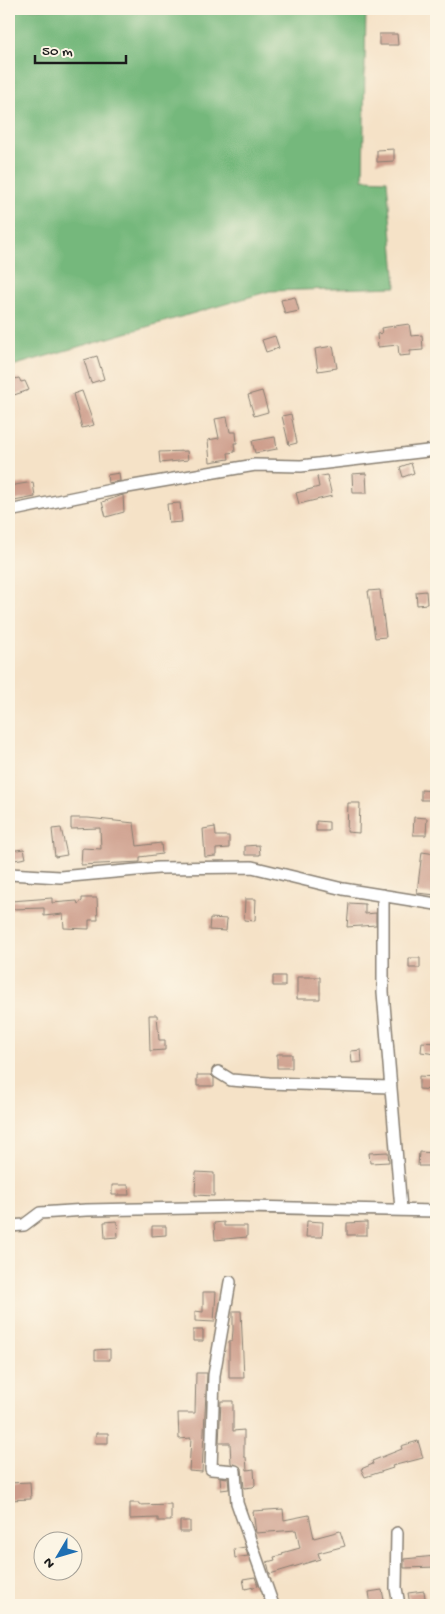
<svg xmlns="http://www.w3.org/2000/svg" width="445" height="1614" font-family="'Gochi Hand',sans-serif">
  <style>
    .forest { fill: #74b87b; stroke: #486a4c }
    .building { fill: #cd9d8b }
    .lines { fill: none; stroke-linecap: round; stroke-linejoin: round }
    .minor-casing { stroke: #887f72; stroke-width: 14 }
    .minor { stroke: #fff; stroke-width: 11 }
  </style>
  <rect width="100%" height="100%" fill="#fcf5e5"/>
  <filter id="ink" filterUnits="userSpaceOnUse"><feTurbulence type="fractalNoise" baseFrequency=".02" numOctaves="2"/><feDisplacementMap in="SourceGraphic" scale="10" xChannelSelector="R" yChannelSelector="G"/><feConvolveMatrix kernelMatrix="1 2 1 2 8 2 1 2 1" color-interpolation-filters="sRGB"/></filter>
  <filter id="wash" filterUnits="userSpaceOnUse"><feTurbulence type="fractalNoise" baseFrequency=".0096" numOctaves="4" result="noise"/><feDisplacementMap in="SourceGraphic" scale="20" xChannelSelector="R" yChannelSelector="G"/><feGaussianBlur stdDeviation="1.12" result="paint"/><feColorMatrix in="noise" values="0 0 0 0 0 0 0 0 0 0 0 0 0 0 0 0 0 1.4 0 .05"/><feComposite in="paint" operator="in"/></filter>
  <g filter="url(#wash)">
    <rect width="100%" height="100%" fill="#f5e2c7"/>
    <path class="forest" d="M9 9H366L363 179 387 180 396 287 270 291 9 367Z"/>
    <g id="blocks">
      <path class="building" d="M379 34H397L398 45H379Z
        M394 149V161L377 162V150Z
        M295 297 299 311 285 314 281 300Z
        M409 324 411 336 422 335 423 350 410 351V355L399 356 398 345 378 347 377 334 382 333 381 328Z
        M275 336 279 348 266 352 262 340Z
        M333 346 337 368 318 371 315 349Z
        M97 356 104 379 91 383 84 360Z
        M19 378 21 382 25 381 29 390 14 395 10 380Z
        M82 391 94 425 82 428 73 394Z
        M262 391 268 412 254 416 248 395Z
        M291 414 297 443 289 445 282 416Z
        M227 417 230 432H236L237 443H234L235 452 228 453 229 459 210 462 208 440 219 438 215 419Z
        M275 437 277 449 255 453 252 441Z
        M187 451 188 460 160 463 159 452Z
        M411 463 414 473 403 477 400 467Z
        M119 473 120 481 108 483 107 475Z
        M366 473 367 493H353L352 474Z
        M327 475 332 496 299 504 296 493 319 487 317 477Z
        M33 482 35 497 9 502V486Z
        M123 495 124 512 106 517 102 502Z
        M180 503 182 522 169 523 167 504Z
        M380 590 386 637 375 638 368 591Z
        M426 591 427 604 417 605 416 592Z
        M421 790 436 791V800H421Z
        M348 803H360L359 833 347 832Z
        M414 817 427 818 426 835H413Z
        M71 818H88L134 823 137 846 161 843 162 854 140 857V862L81 865 82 848 101 849 100 828 71 829Z
        M316 821 329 822V831H316Z
        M215 827 216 836H229V848L216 849V856L205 857 203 829Z
        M61 828 67 855 55 857 52 829Z
        M259 845 260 855H245V846Z
        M24 849 26 858 9 861V851Z
        M422 852 436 854V895L417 893Z
        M52 898V903L77 901 78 904 82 901V898H97L98 920H89V929L64 928 63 914 44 916V908L11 909V901Z
        M245 899H256L255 921 244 920Z
        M349 903 365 904V914L376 913V925L347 927Z
        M210 918 227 919 226 931 209 930Z
        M409 958H420V968H409Z
        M273 976H285V986H273Z
        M297 977H320V999H297Z
        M149 1015H157L159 1040H165V1050L150 1051Z
        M422 1042 436 1043V1054L421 1052Z
        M361 1050 362 1062 352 1063 351 1051Z
        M277 1054H292V1068H277Z
        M197 1075H211L214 1078V1086H197Z
        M419 1076 436 1077V1090L419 1089Z
        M388 1152 389 1162 370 1163 369 1153Z
        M419 1152 436 1153V1166H418Z
        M196 1172 214 1173V1196L195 1195Z
        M112 1185H128L129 1195H112Z
        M117 1221 118 1237 105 1238 104 1222Z
        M307 1221 323 1222 322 1237H306Z
        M224 1222V1226H247V1237L215 1240 214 1223Z
        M367 1222V1235H347V1223Z
        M152 1226H166V1235L152 1236Z
        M203 1292H216L214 1322 195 1321V1311L203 1312Z
        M233 1311H241L244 1378H229V1341H232L233 1331Z
        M193 1330H203V1341H193Z
        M110 1349V1360H95V1350Z
        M196 1373H207L202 1472 189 1471 191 1438 179 1439 178 1413H195Z
        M221 1401H233V1431L244 1430V1457H246L247 1470 254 1469 255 1485 253 1487 244 1488 242 1468 231 1463 230 1443H219Z
        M96 1433H108V1443H95Z
        M418 1441 423 1458 392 1466 393 1468 365 1477 361 1469 373 1464 372 1461 402 1449 401 1446Z
        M220 1477 228 1478 229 1489 221 1490Z
        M30 1482 31 1499 9 1500V1483Z
        M130 1503H139V1505L171 1504V1521H158V1518L130 1519Z
        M283 1509 284 1520 309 1515 314 1538 340 1531 345 1546 318 1553 320 1559 270 1574 267 1562 275 1560 274 1557 283 1555 282 1553 300 1548 296 1530 256 1533 253 1511Z
        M180 1521H190V1532H180Z
        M245 1547 248 1556 235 1558 234 1549Z
        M436 1556V1567L404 1568V1559Z
        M255 1577 258 1586 245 1589 243 1579Z
        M382 1590 385 1605H371L369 1592Z
        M424 1591 426 1605H410L408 1593Z"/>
    </g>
  </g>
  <g filter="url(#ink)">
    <use href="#blocks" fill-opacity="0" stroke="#887f72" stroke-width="1"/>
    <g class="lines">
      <g class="minor-casing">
        <path id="minor" d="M9 511 116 489 255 465 301 466 436 450
          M9 874 60 877 158 868 252 867 343 889 436 904
          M383 895V992L401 1209
          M218 1072 231 1080 269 1083 390 1087
          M9 1226 24 1225 40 1213 86 1210 242 1207 436 1211
          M230 1282 214 1375 211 1469 235 1471 237 1503 273 1605
          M397 1533 396 1588 399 1605"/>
      </g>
      <use href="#minor" class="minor"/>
    </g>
  </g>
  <rect width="445" height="1614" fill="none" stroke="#fcf5e5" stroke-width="30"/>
  <g transform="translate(58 1556) rotate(232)"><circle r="24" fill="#fcf5e5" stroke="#a29e95"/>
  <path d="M0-4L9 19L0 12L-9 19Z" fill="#1f6fb2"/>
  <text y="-8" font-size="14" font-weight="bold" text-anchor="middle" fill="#1c1c1c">N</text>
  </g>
  <path d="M35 55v8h91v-8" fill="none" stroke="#1c1c1c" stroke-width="2.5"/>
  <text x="42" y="55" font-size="15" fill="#1c1c1c" stroke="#fcf5e5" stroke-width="4" paint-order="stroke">50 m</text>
</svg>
